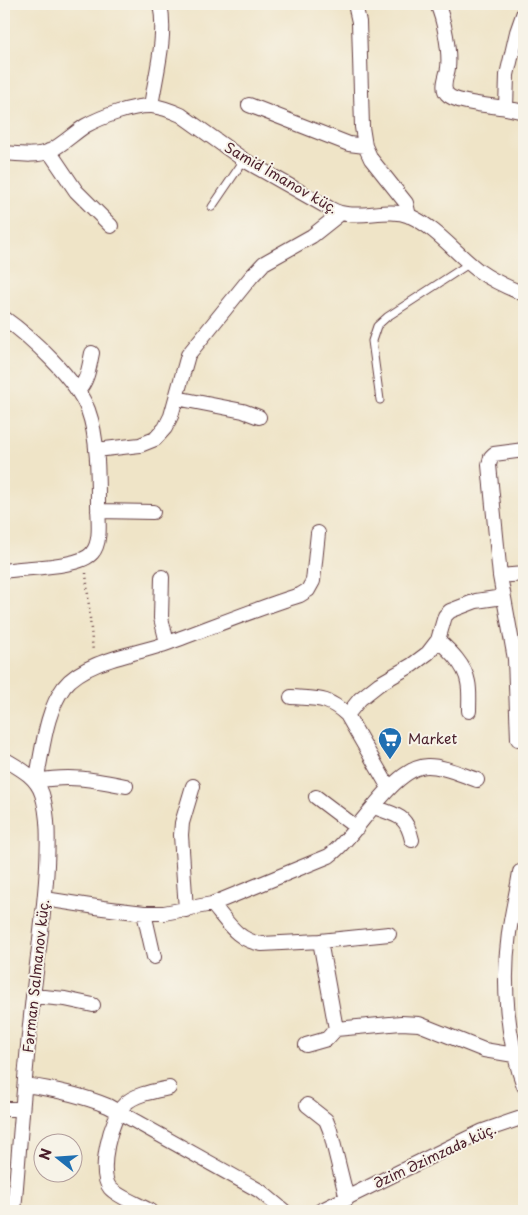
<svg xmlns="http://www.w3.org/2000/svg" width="528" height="1215" font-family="'Playpen Sans',sans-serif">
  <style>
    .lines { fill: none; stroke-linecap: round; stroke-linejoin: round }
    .lane-casing { stroke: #633d42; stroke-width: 9 }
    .street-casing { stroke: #633d42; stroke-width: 16 }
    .path { stroke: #633d42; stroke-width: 2.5; stroke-dasharray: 1 4; stroke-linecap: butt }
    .lane { stroke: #fff; stroke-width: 7 }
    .street { stroke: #fff; stroke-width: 14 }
    .labels { text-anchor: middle; stroke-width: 4; stroke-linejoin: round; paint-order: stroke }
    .street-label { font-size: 14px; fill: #4a1f2b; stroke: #f7f3e8 }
    .poi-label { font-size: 14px; fill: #4a1f2b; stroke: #f7f3e8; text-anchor: start }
  </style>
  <rect width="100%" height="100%" fill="#f7f3e8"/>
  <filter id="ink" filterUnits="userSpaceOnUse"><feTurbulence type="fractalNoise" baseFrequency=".02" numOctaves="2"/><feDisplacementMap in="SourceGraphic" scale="10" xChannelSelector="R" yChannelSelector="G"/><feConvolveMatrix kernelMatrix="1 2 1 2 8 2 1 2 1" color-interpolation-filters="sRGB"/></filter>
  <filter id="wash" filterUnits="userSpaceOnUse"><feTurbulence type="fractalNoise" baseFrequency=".0096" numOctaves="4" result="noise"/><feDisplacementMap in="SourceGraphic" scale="20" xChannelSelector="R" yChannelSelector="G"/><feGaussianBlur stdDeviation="1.12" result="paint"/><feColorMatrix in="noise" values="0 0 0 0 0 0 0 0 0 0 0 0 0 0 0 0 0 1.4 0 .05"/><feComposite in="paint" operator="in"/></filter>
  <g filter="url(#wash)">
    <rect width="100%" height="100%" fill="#efe4c7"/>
  </g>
  <g filter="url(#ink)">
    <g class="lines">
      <g class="lane-casing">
        <path id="lane" d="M212 207 244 160
          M380 400 372 341 377 326 387 317 470 263"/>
      </g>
      <g class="street-casing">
        <path id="street" d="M355 4 359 22 362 127 365 146 371 159 406 203 409 216
          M437 4C444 19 450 51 448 68 447 76 441 87 447 94 454 103 494 106 506 108
          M524 12 517 32 507 75 506 108 524 112
          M249 105 349 144 365 146
          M151 106C156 73 167 36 160 4
          M49 151 76 191 111 226
          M4 153C18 154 36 157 50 151 63 144 73 134 85 126 101 117 133 105 152 106 162 107 172 111 181 115L244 160 327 207C331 209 336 212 341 213 364 219 387 207 410 216 438 229 455 253 479 271 493 281 509 288 524 294
          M4 318C31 337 76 379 88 410 98 437 98 475 98 504 98 518 102 542 92 553 80 568 24 567 4 571
          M78 391C88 380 89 367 92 353
          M176 398 243 411 259 417
          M96 450 140 445 155 439 165 428 171 416 188 355 251 277 264 263 312 236 341 213
          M98 511 153 512
          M500 576 524 574
          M162 577 161 618 167 643
          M438 640C450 651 465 665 468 682 470 691 469 702 469 711
          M291 697C317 699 327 696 347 715
          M518 739 515 659 500 576 489 465 491 457 494 454 524 450
          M4 759C19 768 36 776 42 794 49 816 48 842 47 865 45 909 38 953 33 997 25 1068 20 1140 14 1211
          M126 786C90 779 72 775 36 781 43 750 45 713 64 687 85 660 137 654 168 643 212 627 255 609 300 595L308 590 313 581 318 533
          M389 788 347 715 360 699 379 684 412 665 428 653 438 640 445 616 450 611 476 601 503 597
          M316 797 357 828
          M374 807C397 816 406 814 412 840
          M520 872C517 892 512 912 509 933 502 983 507 1039 524 1086
          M45 899 103 908 144 913H164L212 904 329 856C358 835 393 766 428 766 444 766 462 775 477 780
          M212 904C227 921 237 941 262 944L320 941 336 1029 401 1023 419 1024 484 1050 514 1055
          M186 910 181 835 182 823 193 786
          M144 913 154 957
          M320 941 389 934
          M33 996 65 999 93 1005
          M306 1045 327 1039 336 1029
          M25 1085C53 1089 81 1095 108 1106L260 1191 284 1211
          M307 1105 326 1120 330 1130 347 1199
          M4 1109H22
          M150 1211C140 1205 118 1197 110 1188 97 1172 111 1117 125 1104 135 1094 155 1091 169 1088
          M320 1211 460 1142 483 1131 524 1117"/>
      </g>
      <path class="path" d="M86 573 93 652"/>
      <use href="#lane" class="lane"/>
      <use href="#street" class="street"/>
    </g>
  </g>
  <defs>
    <g id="supermarket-pin" transform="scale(1.25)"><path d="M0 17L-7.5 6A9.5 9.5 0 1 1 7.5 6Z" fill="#1f6fb2" stroke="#f7f3e8"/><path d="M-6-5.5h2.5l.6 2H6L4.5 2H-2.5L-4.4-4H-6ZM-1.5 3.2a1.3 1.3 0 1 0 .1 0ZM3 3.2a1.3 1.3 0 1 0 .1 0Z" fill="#fff"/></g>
  </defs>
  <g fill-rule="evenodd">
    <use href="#supermarket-pin" x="390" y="739"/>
  </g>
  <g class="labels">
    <g class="street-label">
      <text transform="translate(281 178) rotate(30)" y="5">Samid İmanov küç.</text>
      <text transform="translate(36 976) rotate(-84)" y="5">Fərman Salmanov küç.</text>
      <text transform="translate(435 1156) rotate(-25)" y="5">Əzim Əzimzadə küç.</text>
    </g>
    <g class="poi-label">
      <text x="408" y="744">Market</text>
    </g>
  </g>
  <rect width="528" height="1215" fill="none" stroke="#f7f3e8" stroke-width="20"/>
  <g transform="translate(58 1158) rotate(287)"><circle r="24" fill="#f7f3e8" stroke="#b29e9c"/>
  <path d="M0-4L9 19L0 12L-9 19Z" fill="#1f6fb2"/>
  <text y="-8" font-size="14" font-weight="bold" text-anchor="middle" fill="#4a1f2b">N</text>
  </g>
</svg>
